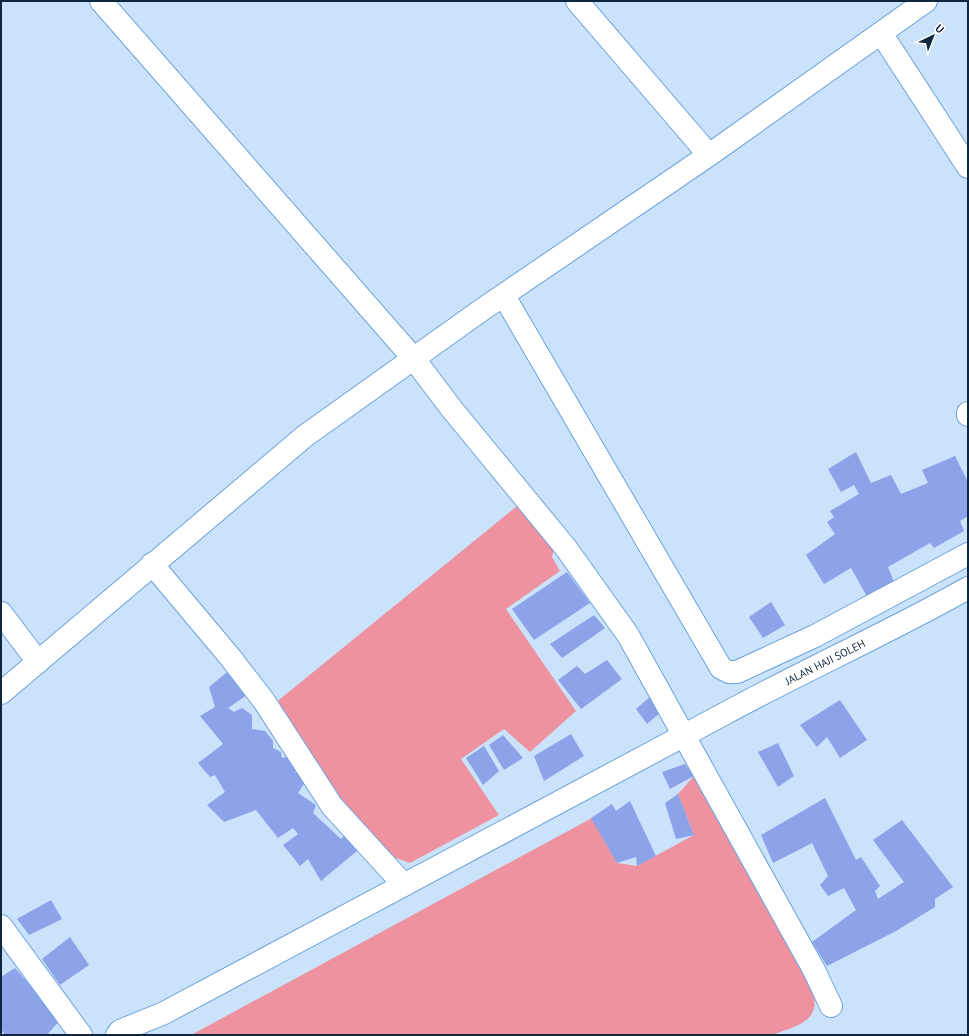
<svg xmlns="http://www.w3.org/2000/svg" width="969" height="1036" font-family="'PT Sans',sans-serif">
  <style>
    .forest { fill: #ee92a0 }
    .building { fill: #8ca2e9 }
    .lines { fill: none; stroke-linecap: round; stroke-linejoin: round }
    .minor-casing { stroke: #6aa3df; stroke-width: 24 }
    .minor { stroke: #fff; stroke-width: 22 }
    .labels { text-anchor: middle; stroke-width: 4; stroke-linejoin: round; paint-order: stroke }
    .street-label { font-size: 11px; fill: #0f273e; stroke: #fff }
  </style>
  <rect width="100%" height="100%" fill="#cbe2fb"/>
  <path class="forest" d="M522 502 555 547 552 557 560 571 506 609 576 711 530 752 504 729 461 759 499 815 410 863 376 851 274 704Z
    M694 776 810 983C825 1020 801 1025 771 1035H191L592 818 617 863 637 866 694 835 678 794Z"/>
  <path class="building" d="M856 452 871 483 891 475 901 494 928 483 922 470 955 456 968 482V516L960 521 964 531 934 548 930 543 888 567 896 587 870 602 851 568 824 584 806 555 835 534 827 522 834 517 830 511 859 494 854 485 841 492 828 469Z
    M567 572 590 603 534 640 512 609Z
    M771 602 785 625 763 638 749 617Z
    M594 615 605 628 562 658 550 644Z
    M607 660 622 679 581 709 558 680 577 666 585 674Z
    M232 668 247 695 228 708 234 712 242 708 252 715V729L265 731 273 741V748L281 752 282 758 292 756 302 769 294 772 308 776 318 796 304 784 298 793 316 805 313 813 341 839 349 831 358 850 321 881 308 859 300 866 283 845 298 834 293 828 278 838 256 810 224 822 207 805 225 792 215 775 210 777 198 763 223 744 200 716 215 707 209 687Z
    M651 696 660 713 647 724 636 709Z
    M840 700 867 740 840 758 827 737 817 747 800 725Z
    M571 734 584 756 544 781 534 756Z
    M503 735 523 758 504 770 489 745Z
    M778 743 794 776 778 787 758 752Z
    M484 746 499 771 483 785 466 758Z
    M685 764 694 776 670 789 662 772Z
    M678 794 694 835 676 839 665 803Z
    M825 798 856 860 861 857 880 886 875 891 878 899 904 882 873 840 902 820 953 887 935 899V907L896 931 827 966 812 942 856 910 844 888 828 896 820 885 828 876 812 843 773 863 761 835Z
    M630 801 656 856 637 866 636 857 617 863 591 818 612 804 616 811Z
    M51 900 62 919 29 935 17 919Z
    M70 937 89 965 60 985 42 959Z
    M15 968 60 1020 47 1035H5L1 1029V977Z"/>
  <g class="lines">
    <g class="minor-casing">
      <g id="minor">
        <path d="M101 1 414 359 451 408 566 548 628 635 814 970 831 1006"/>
        <path d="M577 1 709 155"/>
        <path d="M881 33 968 167"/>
        <path d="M504 296 721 668 729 672H737L815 636 968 554"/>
        <path d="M968 413V415"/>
        <path d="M152 564 230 657 264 701 332 806 404 885"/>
        <path d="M1 613 38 662"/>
        <path d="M1 693 305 436 483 309 709 155 926 1"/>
        <path d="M1 926 81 1035"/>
        <path id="s1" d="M117 1035 120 1031 164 1013C351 912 538 814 724 714 805 670 888 633 968 588"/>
      </g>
    </g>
    <use href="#minor" class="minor"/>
  </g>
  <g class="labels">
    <g class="street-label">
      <text dy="4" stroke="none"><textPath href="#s1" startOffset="801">JALAN HAJI SOLEH</textPath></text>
    </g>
  </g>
  <rect width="969" height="1036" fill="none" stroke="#0f273e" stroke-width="4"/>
  <g transform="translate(933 36) rotate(43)" stroke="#ffffff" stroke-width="3" paint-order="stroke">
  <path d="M0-3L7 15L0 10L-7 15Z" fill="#0f273e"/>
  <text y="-6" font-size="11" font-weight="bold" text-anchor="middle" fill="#0f273e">U</text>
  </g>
</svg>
